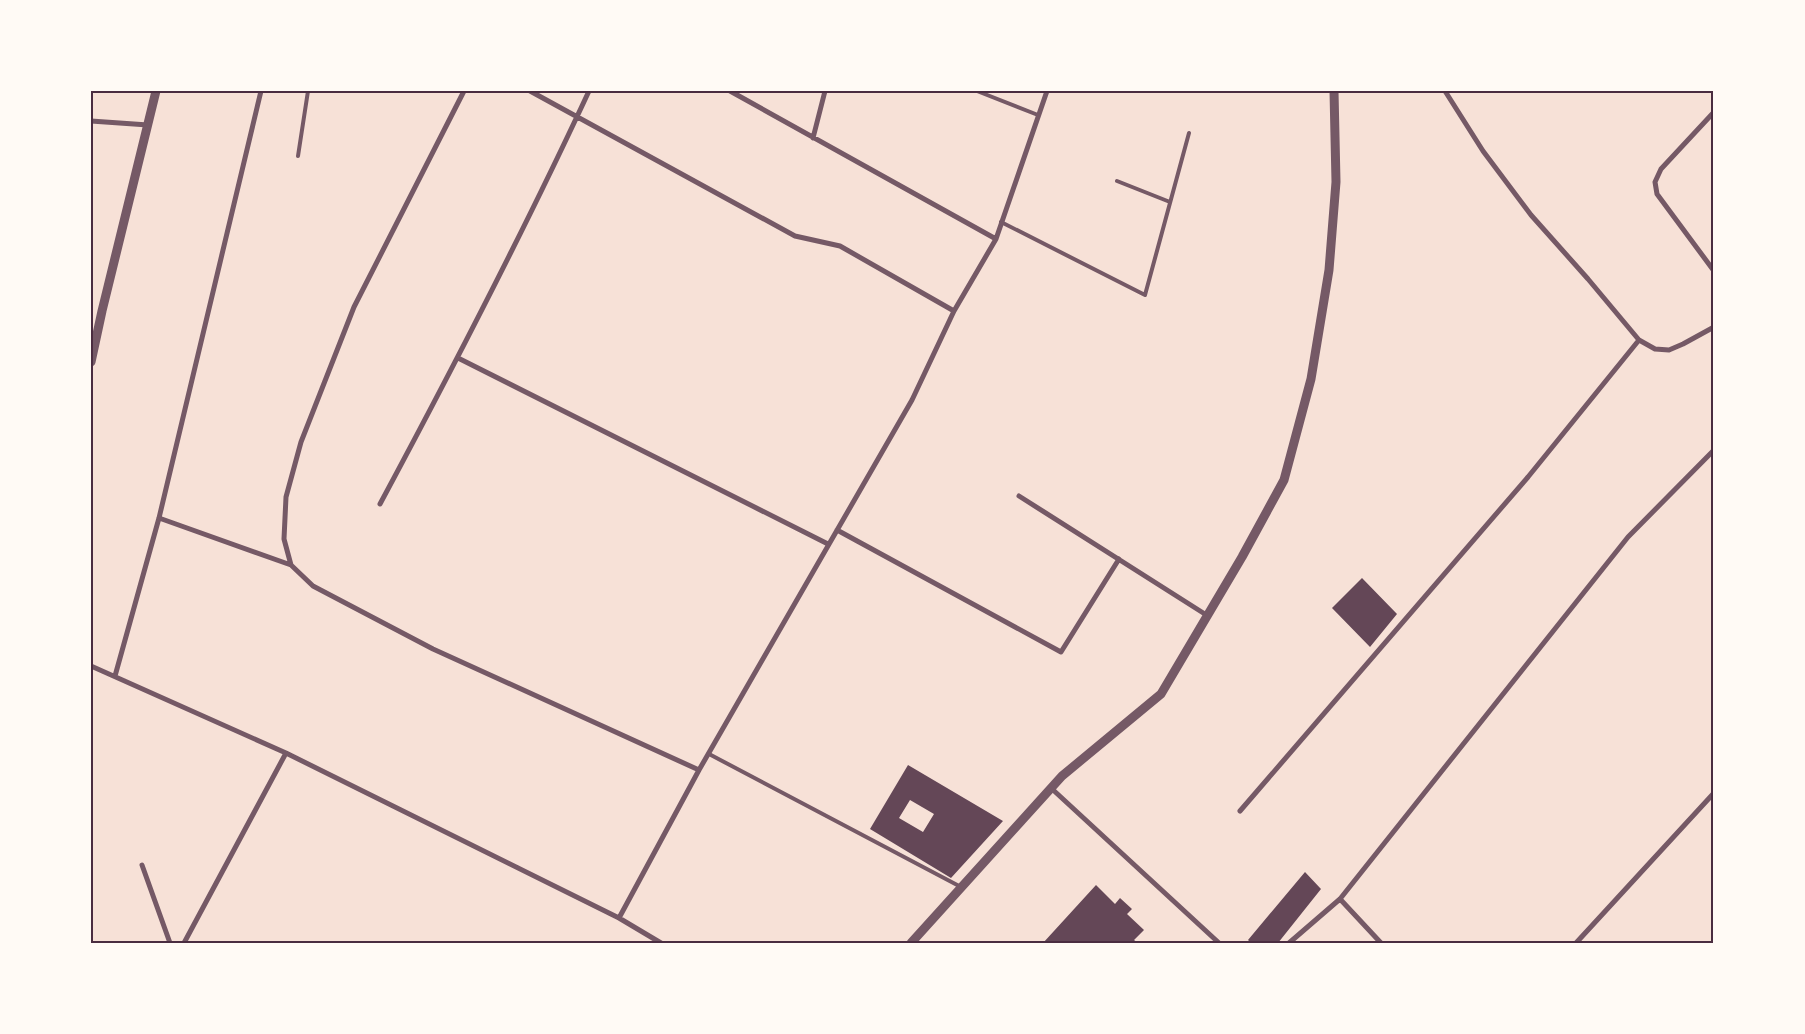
<svg xmlns="http://www.w3.org/2000/svg" width="1805" height="1034" font-family="'Golos Text',sans-serif">
  <style>
    .building { fill: #644757; fill-rule: evenodd }
    .lines { fill: none; stroke-linecap: round; stroke-linejoin: round }
    .service { stroke: #755966; stroke-width: 4 }
    .minor { stroke: #755966; stroke-width: 5 }
    .tertiary { stroke: #755966; stroke-width: 9 }
    .neatline { fill: none; stroke: #4a2c40; stroke-width: 2 }
  </style>
  <rect width="100%" height="100%" fill="#f7e1d7"/>
  <path class="building" d="M1362 578 1397 614 1370 647 1332 608Z
    M908 765 1003 821 951 878 870 829ZM910 800 934 814 923 832 899 818Z
    M1305 872 1321 889 1278 943H1251L1248 940Z
    M1096 885 1115 904 1120 898 1132 909 1127 914 1144 930 1134 940 1138 943H1043Z"/>
  <g class="lines">
    <path class="service" d="M977 91 1038 115
      M298 156 308 91
      M1117 181 1170 202
      M1001 222 1145 295 1189 133
      M709 754 961 887"/>
    <path class="minor" d="M464 91 354 307 301 442 286 497 284 539 291 565 313 586 433 649 699 770
      M530 91 795 236 840 246 954 311
      M730 91 996 239
      M1445 91 1483 151 1531 215 1588 279 1639 340 1655 349 1669 350 1683 344 1714 327
      M1714 112 1661 169 1655 182 1657 194 1714 271
      M91 121 148 125
      M813 138 825 91
      M458 358 828 544
      M1019 496 1208 616
      M380 504C453 368 524 231 589 91
      M159 518 291 565
      M837 530 1061 652 1119 559
      M91 666 286 753 619 918 661 943
      M115 676 159 518 261 91
      M1051 788 1219 943
      M1240 811 1528 477 1639 340
      M142 865 170 943
      M1340 899 1381 943
      M619 918 699 770 912 400 954 311 996 239 1047 91
      M184 943 286 753
      M1289 943 1340 899 1628 537 1714 450
      M1576 943 1713 794"/>
    <path class="tertiary" d="M91 362 102 311 156 91
      M911 943 1062 776 1161 694 1242 557 1284 480 1311 379 1329 270 1336 182 1334 91"/>
  </g>
  <rect width="1805" height="1034" fill="none" stroke="#fffaf5" stroke-width="185"/>
  <rect x="92" y="92" width="1620" height="850" class="neatline"/>
</svg>
